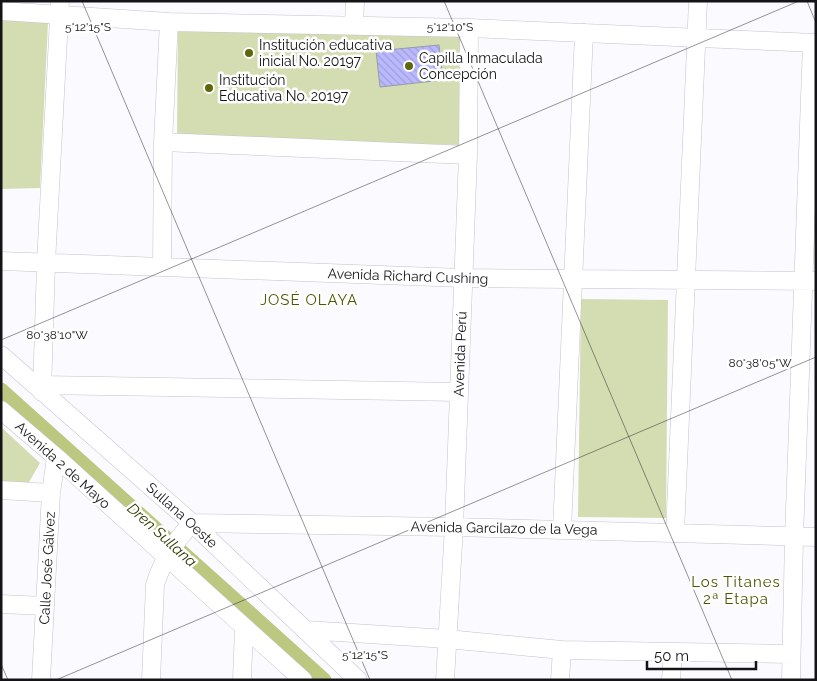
<svg xmlns="http://www.w3.org/2000/svg" width="817" height="681" font-family="Raleway,sans-serif">
  <style>
    .green { fill: #d4ddb1 }
    .lines { fill: none; stroke-linecap: round; stroke-linejoin: round }
    .canal { stroke: #bcc880; stroke-width: 15 }
    .building { fill: url(#building-back-hatch); stroke: #9b9ba5 }
    .minor-casing { stroke: #c2c3cd; stroke-width: 19 }
    .minor { stroke: #fff; stroke-width: 18 }
    .ticks { fill: none; stroke: #141418; stroke-width: 1; stroke-opacity: 0.45 }
    .poi-dot { fill: #5d670b; stroke: #fff; stroke-width: 2 }
    .labels { text-anchor: middle; stroke-width: 5; stroke-linejoin: round; paint-order: stroke }
    .poi-label { font-size: 14px; fill: #141418; stroke: #fff; text-anchor: start }
    .street-label { font-size: 14px; fill: #141418; stroke: #fff }
    .neighbourhood-label { font-size: 15px; letter-spacing: 1px; fill: #4e5700; stroke: #fff }
    .water-label { font-size: 15px; font-style: italic; fill: #323800; stroke: #fff }
    .ticks-label { font-size: 12px; text-anchor: middle; fill: #141418; stroke: #fff; stroke-width: 5; stroke-linejoin: round; paint-order: stroke }
  </style>
  <defs>
    <pattern id="building-back-hatch" width="6" height="6" patternUnits="userSpaceOnUse" patternTransform="scale(1.25)"><rect width="6" height="6" fill="#bab9fe"/><path d="M-1 5l2 2M0 0l6 6M5-1l2 2" fill="none" stroke="#9f9ed9"/></pattern>
  </defs>
  <rect width="100%" height="100%" fill="#fafaff"/>
  <path class="green" d="M1 17 48 22 40 188 1 189Z
    M178 26 464 36 460 145 177 136Z
    M581 299 668 300 666 518 578 517Z
    M1 427 40 463 25 489 1 487Z"/>
  <g class="lines">
    <path class="canal" d="M1 390 324 680"/>
  </g>
  <path class="building" d="M439 45 443 80 380 87 376 51Z"/>
  <g class="lines">
    <g class="minor-casing">
      <path id="minor" d="M1 11 169 22 469 28 816 43
        M354 25 355 1
        M163 142 468 155
        M1 261 462 278 816 281
        M162 266 163 142 169 22
        M1 355 192 523 358 680
        M42 385 459 392
        M42 392 46 263 60 1
        M1 410 56 457 303 680
        M1 490 51 493
        M562 530 584 33
        M675 533 698 1
        M1 604 44 606
        M306 630 447 639 562 650 791 654
        M41 680 51 493 56 457
        M151 680 155 585C162 561 175 541 192 523L454 527 816 537
        M242 680 244 627
        M445 680 454 527 468 155 469 28
        M560 680 562 650
        M671 680 673 652
        M791 680 794 537 812 43"/>
    </g>
    <use href="#minor" class="minor"/>
  </g>
  <path class="ticks" d="M82 1 370 680M444 1 732 680M807 1 816 23M1 340 799 1M1 664 8 680M56 680 816 357"/>
  <g class="poi-dot">
    <circle cx="249" cy="53" r="5"/>
    <circle cx="409" cy="66" r="5"/>
    <circle cx="209" cy="88" r="5"/>
  </g>
  <g class="labels">
    <g class="poi-label">
      <text x="259" y="50">Institución educativa<tspan x="259" dy="16">inicial No. 20197</tspan></text>
      <text x="419" y="63">Capilla Inmaculada<tspan x="419" dy="16">Concepción</tspan></text>
      <text x="219" y="85">Institución<tspan x="219" dy="16">Educativa No. 20197</tspan></text>
    </g>
    <g class="street-label">
      <text transform="translate(408 276) rotate(2)" y="5">Avenida Richard Cushing</text>
      <text transform="translate(460 354) rotate(-88)" y="5">Avenida Perú</text>
      <text transform="translate(63 465) rotate(42)" y="5">Avenida 2 de Mayo</text>
      <text transform="translate(182 515) rotate(42)" y="5">Sullana Oeste</text>
      <text transform="translate(504 528) rotate(1)" y="5">Avenida Garcilazo de la Vega</text>
      <text transform="translate(47 568) rotate(-87)" y="5">Calle José Gálvez</text>
    </g>
    <g class="neighbourhood-label">
      <text x="309" y="305">JOSÉ OLAYA</text>
      <text x="736" y="587">Los Titanes<tspan x="736" dy="17">2ª Etapa</tspan></text>
    </g>
    <g class="water-label">
      <text transform="translate(162 535) rotate(42)" y="5">Dren Sullana</text>
    </g>
  </g>
  <g class="ticks-label">
    <text x="88" y="31">5°12'15"S</text>
    <text x="450" y="31">5°12'10"S</text>
    <text x="57" y="339">80°38'10"W</text>
    <text x="760" y="367">80°38'05"W</text>
    <text x="365" y="659">5°12'15"S</text>
  </g>
  <rect width="817" height="681" fill="none" stroke="#141418" stroke-width="5"/>
  <path d="M647 661v8h109v-8" fill="none" stroke="#141418" stroke-width="2.5"/>
  <text x="654" y="661" font-size="15" fill="#141418" stroke="#ffffff" stroke-width="4" paint-order="stroke">50 m</text>
</svg>
